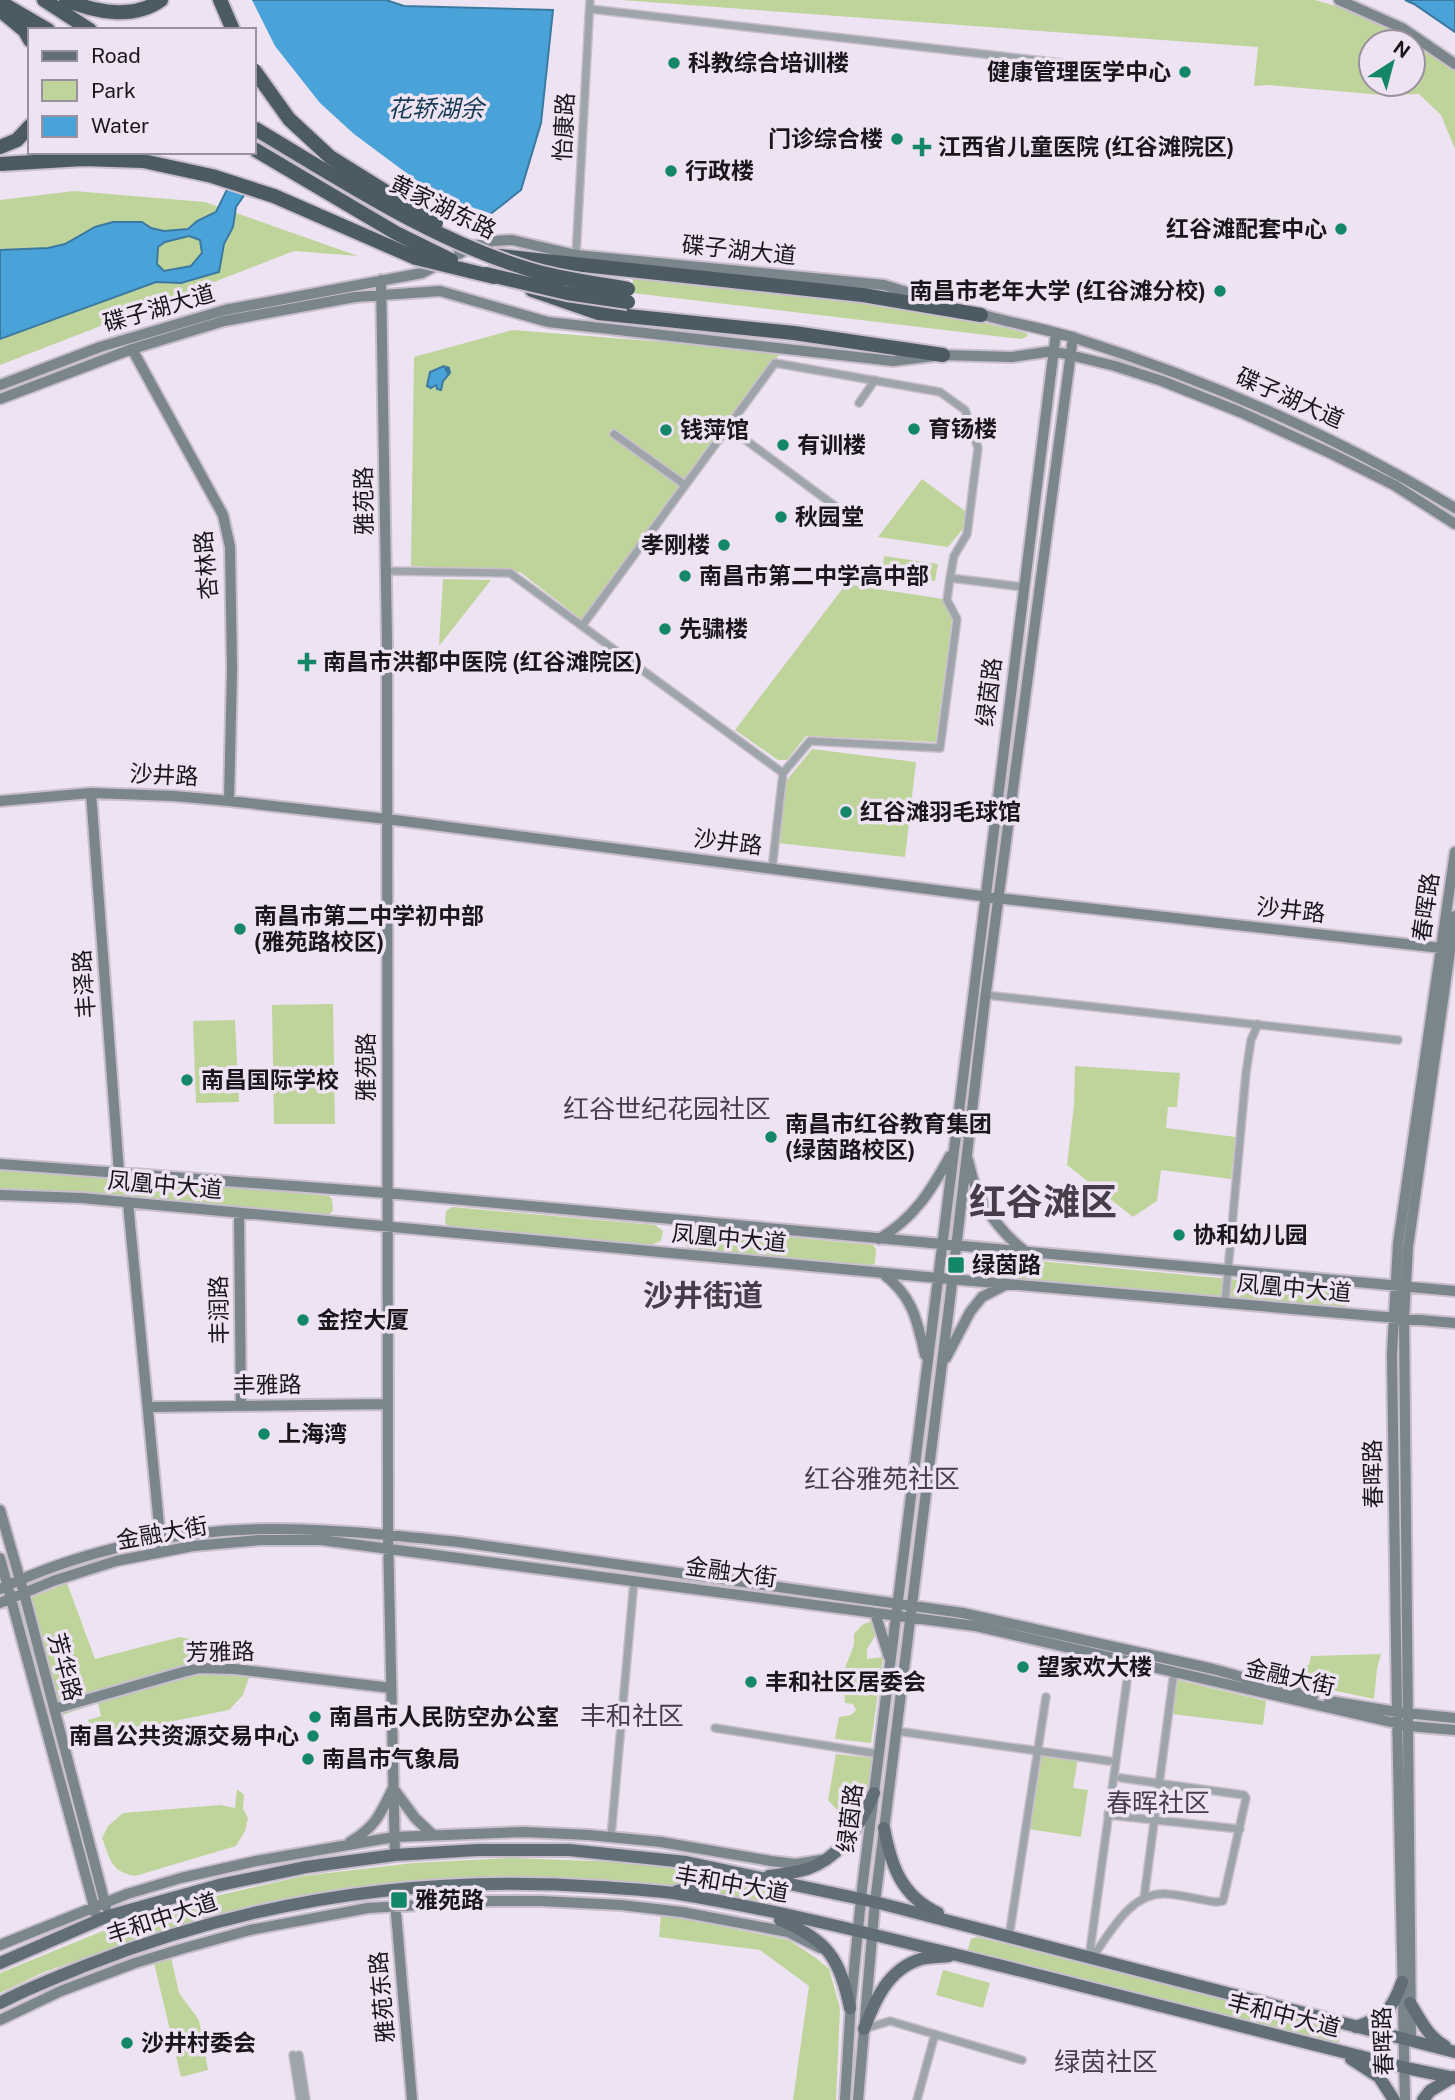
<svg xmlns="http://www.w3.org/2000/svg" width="1455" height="2100" font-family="'Public Sans','Noto Sans SC',sans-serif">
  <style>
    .green { fill: #bfd49b }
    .water { fill: #4aa3d8; stroke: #3c79a0; stroke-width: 2; fill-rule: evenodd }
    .pier { fill: #eee3f3 }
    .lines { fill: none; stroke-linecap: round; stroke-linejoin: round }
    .street-casing { stroke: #c8becc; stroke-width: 10 }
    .secondary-casing { stroke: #c8becc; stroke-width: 14 }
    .primary-casing { stroke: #c8becc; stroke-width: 16 }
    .highway-casing { stroke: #c8becc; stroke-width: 18 }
    .street { stroke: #9ea5aa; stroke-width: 7 }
    .secondary { stroke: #7b858c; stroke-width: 10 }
    .primary { stroke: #616e76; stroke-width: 12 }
    .highway { stroke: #4c5a64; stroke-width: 14 }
    .highway-bridge-casing { stroke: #c8becc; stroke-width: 18; stroke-linecap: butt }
    .highway-bridge { stroke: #4c5a64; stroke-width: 14 }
    .poi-dot { fill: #138767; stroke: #eee3f3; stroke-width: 2.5 }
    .labels { text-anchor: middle; stroke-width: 7; stroke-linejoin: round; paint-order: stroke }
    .poi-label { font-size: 23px; font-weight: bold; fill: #1a161c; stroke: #eee3f3; text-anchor: start }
    .street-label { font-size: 23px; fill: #1a161c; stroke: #eee3f3 }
    .water-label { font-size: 24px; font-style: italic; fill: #153b52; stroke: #eee3f3 }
    .quarter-label { font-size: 26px; fill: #463d4a; stroke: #eee3f3 }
    .district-label { font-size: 30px; font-weight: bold; fill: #463d4a; stroke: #eee3f3 }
    .town-label { font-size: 37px; font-weight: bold; fill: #463d4a; stroke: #eee3f3 }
  </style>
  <rect width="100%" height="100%" fill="#eee3f3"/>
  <path class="green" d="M621 0H1315C1349 9 1383 22 1412 42H1371V84H1413V43L1455 71V149L1441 115 1419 94 1382 95 1268 85 1254 86 1258 47Z
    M74 191 205 202 358 256 294 251 0 365V200Z
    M633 275 922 308 1026 333 1028 336 1021 339 632 293Z
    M513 330 713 346 779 355 582 620 520 572 411 566 414 357Z
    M922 479 965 511 967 524 948 547 878 537Z
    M884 556 938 564 935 581 882 573Z
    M443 579 491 580 439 646Z
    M846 584 943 599 952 619 936 742 806 736 787 760H778L735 730Z
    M812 749 916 762 905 857 777 843 786 781Z
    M333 1004 335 1124H274L272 1005Z
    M235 1020 239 1102 196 1103 193 1021Z
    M1075 1066 1180 1073 1177 1107H1168L1166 1128 1236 1137 1231 1179 1161 1170 1157 1201 1133 1217 1067 1165 1074 1105Z
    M28 1169 329 1196 332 1199 333 1210 329 1215 54 1192 0 1191V1170Z
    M452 1207 655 1225 663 1231 661 1241 650 1245 450 1228 445 1223 446 1211Z
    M693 1228 873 1245 876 1249 875 1263 871 1266 689 1248 681 1242 682 1233Z
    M1017 1259 1347 1290 1345 1308 1016 1279Z
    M67 1583 95 1659 180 1637 257 1654 243 1695 229 1710 94 1737 88 1720 101 1716 98 1703 63 1715 30 1598Z
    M871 1621 877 1633 867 1649V1659L883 1657 871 1743 835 1739 839 1717 851 1715 856 1710 853 1704 845 1703 843 1673 854 1645V1634L862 1625Z
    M1381 1654 1377 1669 1374 1699 1308 1685 1301 1681 1305 1665H1309L1311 1656Z
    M1177 1680 1266 1701 1263 1725 1172 1714Z
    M1039 1753 1078 1758 1073 1788 1088 1790 1081 1837 1028 1829Z
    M836 1754 873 1758C869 1791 868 1795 848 1822L828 1800Z
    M237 1789 244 1795 243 1809 248 1818 245 1831 236 1846 135 1876C111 1872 110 1859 102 1838L108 1826 123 1813 221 1805 235 1808Z
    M512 1858 619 1862 698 1871 763 1885 766 1889 763 1901 759 1902 643 1884 579 1878 502 1877 335 1890 213 1916 151 1934 42 1973 0 1993V1973L122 1923 212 1897 303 1876 413 1863Z
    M661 1914 789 1940 816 1958 829 1969 840 2008 836 2100H793L809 1986 760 1950 659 1937Z
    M977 1937 1339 2028 1341 2032 1339 2042 1334 2045 972 1953 968 1949 971 1939Z
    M171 1957 179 1993 199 2020 208 2070 181 2077 154 1963Z
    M943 1970 990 1983 983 2008 936 1995Z"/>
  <path class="water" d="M0 0H386L404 6 553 10 541 123 521 190 474 227 266 164 236 207 233 227 224 244 219 272 181 283 156 282 0 339V250L48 248 65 244 95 227 113 222H142L151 228 164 231 188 229 197 221 216 212 243 157 254 152V30ZM189 236 200 240 202 253 191 266 164 271 157 264 158 247 165 242Z
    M1405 0H1455V32L1414 4Z
    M444 366 448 374 447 367 449 368 450 373 443 381 441 390 437 389 436 385 431 388 427 386 430 372Z"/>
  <path class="pier" d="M0 0H252L275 46 320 103 354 134 436 195 495 215 473 231 268 168 248 196 224 188 239 159 228 155 226 152H254V30H30V138L0 143Z"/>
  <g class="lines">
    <g class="street-casing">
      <path id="street" d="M590 9 1088 66
        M576 255 590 0
        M859 403 875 380
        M728 427 839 509
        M614 434 685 485
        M386 571 510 573 582 626
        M950 578 947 600 957 619 940 748 810 741 783 773 582 626 775 363 940 392 965 410 978 448 967 534 954 556 950 578 1023 587
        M772 869 783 773
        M985 995 1398 1040
        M1225 1303 1246 1073 1251 1040 1258 1024
        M715 1728 879 1754
        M896 1731 1109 1761
        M1108 1815 1240 1829
        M611 1837 634 1581
        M1144 1898 1174 1672
        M1009 1937 1046 1697
        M1089 1958 1129 1666 1134 1663
        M1092 1958C1110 1933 1131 1891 1167 1894 1184 1895 1200 1900 1216 1902L1223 1901 1246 1798 1244 1795 1121 1778
        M864 2029 890 2021 1022 2060
        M293 2055 300 2100
        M299 2055 306 2100
        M917 2100 935 2034"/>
    </g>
    <g class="secondary-casing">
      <path id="secondary" d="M1339 0 1402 28 1455 64
        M381 280 387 642 388 1535 395 1855
        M977 313C1009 323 1043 328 1075 338 1210 381 1335 435 1455 508
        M132 349 223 515 230 547 232 670 229 801
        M0 385 100 347 225 310 422 273 474 246 494 241 512 240 576 255 884 285 945 304
        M0 399 132 349 224 321 355 297 440 291 548 322 893 361 943 355 1012 357 1053 351 1115 366 1162 381 1240 412 1332 454 1394 485 1455 524
        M91 793 119 1173
        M0 801 91 793 174 796 229 801 387 819 997 898 1450 949
        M968 1160C971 1171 973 1183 978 1193 988 1215 1006 1237 1025 1251
        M0 1164 387 1193 1455 1291
        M0 1195 82 1198 938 1278 1455 1323
        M128 1203 161 1546
        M239 1213 241 1406
        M879 1239C914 1218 931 1191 950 1156
        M882 1273C913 1296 917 1320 925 1355
        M946 1358 970 1312 982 1297 1007 1284
        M148 1407 388 1404
        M0 1510 25 1597 106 1907
        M0 1558 96 1914
        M0 1589C84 1549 180 1529 273 1529 335 1529 397 1536 459 1542L963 1613 1213 1669 1313 1697
        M0 1603 53 1581 116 1561 193 1546 260 1540H321L975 1626 1408 1726 1455 1730
        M875 1613 889 1657
        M1329 1701 1397 1712 1455 1718
        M54 1709 183 1672 200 1668 235 1669 391 1688
        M350 1842C376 1826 380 1815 393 1788L415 1818 433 1835
        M394 1890 412 2100
        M0 1945 127 1894 181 1878 256 1861 394 1837 524 1832 589 1835 661 1842 771 1861 796 1864 821 1860
        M0 2020 61 1991 135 1963 181 1949 250 1930 368 1908 491 1901H541L621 1905 682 1912 788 1932 820 1948
        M1411 2038 1404 1318 1408 1247 1455 916
        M845 2100 851 2001 862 1889 1056 333
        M858 2100 875 1902 951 1291 985 999 1073 337
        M1405 2100 1397 1712 1392 1354 1398 1244 1455 852"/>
    </g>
    <g class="primary-casing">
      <path id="primary" d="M884 1828C891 1865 901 1896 938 1913
        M769 1876C782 1874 795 1873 807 1869 841 1858 861 1824 874 1793
        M677 1891 696 1888 701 1877 697 1869 687 1863
        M780 1920C828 1940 840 1959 850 2008
        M0 1963 108 1916 219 1885 306 1867 395 1855 477 1850H569L686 1862 875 1902 1455 2052
        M0 2003C28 1988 57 1977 87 1965 251 1900 425 1874 601 1887 625 1889 650 1890 673 1893 791 1912 906 1943 1022 1971 1151 2004 1281 2035 1411 2069L1455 2078
        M1410 2003C1420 2019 1428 2037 1445 2046
        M1356 2027C1384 2017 1392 2011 1402 1982
        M864 2029C875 2000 888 1969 921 1959 930 1957 940 1957 949 1956
        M1351 2059 1379 2077 1394 2100
        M1423 2100 1430 2091 1453 2077"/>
    </g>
    <g class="highway-casing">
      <path id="highway" d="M44 0 90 30
        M66 0C95 12 133 20 161 0
        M220 0 233 30
        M0 2 48 30
        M0 10 25 31 30 40
        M0 147 17 140 30 126
        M500 256 863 295 981 315
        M532 290 598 313 794 333 943 355"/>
    </g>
    <use href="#street" class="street"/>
    <use href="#secondary" class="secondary"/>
    <use href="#primary" class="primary"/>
    <use href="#highway" class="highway"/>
    <g class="highway-bridge-casing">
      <path id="highway-bridge" d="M254 70 289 119 330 157 436 223
        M254 128C342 180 430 239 528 269 560 279 595 283 628 289
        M254 149 396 233 451 260
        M0 164 83 159 143 161 212 176 274 196 416 258 494 277
        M486 274 567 293 628 302"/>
    </g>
    <use href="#highway-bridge" class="highway-bridge"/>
  </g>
  <g class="poi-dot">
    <circle cx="674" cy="63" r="7"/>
    <circle cx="1185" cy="72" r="7"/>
    <circle cx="897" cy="139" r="7"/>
    <path d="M918.5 136.5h7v7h7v7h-7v7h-7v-7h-7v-7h7z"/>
    <circle cx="671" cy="171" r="7"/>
    <circle cx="1341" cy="229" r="7"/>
    <circle cx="1220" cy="291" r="7"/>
    <circle cx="914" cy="429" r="7"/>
    <circle cx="666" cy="430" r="7"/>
    <circle cx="783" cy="445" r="7"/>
    <circle cx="781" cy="517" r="7"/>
    <circle cx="724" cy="545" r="7"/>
    <circle cx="685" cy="576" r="7"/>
    <circle cx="665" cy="629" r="7"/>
    <path d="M303.5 651.5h7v7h7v7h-7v7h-7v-7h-7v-7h7z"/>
    <circle cx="846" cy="812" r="7"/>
    <circle cx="240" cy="929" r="7"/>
    <circle cx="187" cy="1080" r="7"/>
    <circle cx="771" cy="1137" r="7"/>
    <circle cx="1179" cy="1235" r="7"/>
    <rect x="947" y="1256" width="18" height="18" rx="3.5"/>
    <circle cx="303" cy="1320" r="7"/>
    <circle cx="264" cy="1434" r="7"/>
    <circle cx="1023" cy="1667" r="7"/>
    <circle cx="751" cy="1682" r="7"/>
    <circle cx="315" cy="1717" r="7"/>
    <circle cx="313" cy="1736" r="7"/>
    <circle cx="308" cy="1759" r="7"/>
    <rect x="390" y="1891" width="18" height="18" rx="3.5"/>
    <circle cx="127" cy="2043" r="7"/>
  </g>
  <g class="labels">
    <g class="poi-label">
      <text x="688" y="71">科教综合培训楼</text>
      <text x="1171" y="80" text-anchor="end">健康管理医学中心</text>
      <text x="883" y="147" text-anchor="end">门诊综合楼</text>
      <text x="938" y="155">江西省儿童医院 (红谷滩院区)</text>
      <text x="685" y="179">行政楼</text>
      <text x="1327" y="237" text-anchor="end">红谷滩配套中心</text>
      <text x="1206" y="299" text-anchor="end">南昌市老年大学 (红谷滩分校)</text>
      <text x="928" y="437">育钖楼</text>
      <text x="680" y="438">钱萍馆</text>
      <text x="797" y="453">有训楼</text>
      <text x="795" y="525">秋园堂</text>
      <text x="710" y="553" text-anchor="end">孝刚楼</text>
      <text x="699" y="584">南昌市第二中学高中部</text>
      <text x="679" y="637">先骕楼</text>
      <text x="323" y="670">南昌市洪都中医院 (红谷滩院区)</text>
      <text x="860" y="820">红谷滩羽毛球馆</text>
      <text x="254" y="924">南昌市第二中学初中部<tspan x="254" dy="26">(雅苑路校区)</tspan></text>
      <text x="201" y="1088">南昌国际学校</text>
      <text x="785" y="1132">南昌市红谷教育集团<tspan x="785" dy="26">(绿茵路校区)</tspan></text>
      <text x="1193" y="1243">协和幼儿园</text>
      <text x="972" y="1273">绿茵路</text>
      <text x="317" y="1328">金控大厦</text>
      <text x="278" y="1442">上海湾</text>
      <text x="1037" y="1675">望家欢大楼</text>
      <text x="765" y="1690">丰和社区居委会</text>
      <text x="329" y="1725">南昌市人民防空办公室</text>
      <text x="299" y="1744" text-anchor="end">南昌公共资源交易中心</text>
      <text x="322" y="1767">南昌市气象局</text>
      <text x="415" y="1908">雅苑路</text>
      <text x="141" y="2051">沙井村委会</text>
    </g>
    <g class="street-label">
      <text transform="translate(564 127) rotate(-87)" y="8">怡康路</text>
      <text transform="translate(443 207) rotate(26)" y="8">黄家湖东路</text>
      <text transform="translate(739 250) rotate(6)" y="8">碟子湖大道</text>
      <text transform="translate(159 308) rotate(-16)" y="8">碟子湖大道</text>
      <text transform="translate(1290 398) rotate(24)" y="8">碟子湖大道</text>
      <text transform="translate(364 501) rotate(-91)" y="8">雅苑路</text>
      <text transform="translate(206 565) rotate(-95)" y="8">杏林路</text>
      <text transform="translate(989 692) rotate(-83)" y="8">绿茵路</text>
      <text transform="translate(164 775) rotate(3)" y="8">沙井路</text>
      <text transform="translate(728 842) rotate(7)" y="8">沙井路</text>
      <text transform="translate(1426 907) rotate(-82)" y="8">春晖路</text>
      <text transform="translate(1291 910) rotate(6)" y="8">沙井路</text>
      <text transform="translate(84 984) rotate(-94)" y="8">丰泽路</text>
      <text transform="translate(366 1067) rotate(-90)" y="8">雅苑路</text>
      <text transform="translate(165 1185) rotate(5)" y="8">凤凰中大道</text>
      <text transform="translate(729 1238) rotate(5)" y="8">凤凰中大道</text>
      <text transform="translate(1294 1288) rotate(5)" y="8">凤凰中大道</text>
      <text transform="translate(219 1310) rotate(-91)" y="8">丰润路</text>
      <text transform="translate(267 1385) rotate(-1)" y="8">丰雅路</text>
      <text transform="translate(1373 1474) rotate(-91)" y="8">春晖路</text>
      <text transform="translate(162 1533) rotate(-10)" y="8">金融大街</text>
      <text transform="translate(731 1572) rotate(8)" y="8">金融大街</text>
      <text transform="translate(220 1652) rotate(-1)" y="8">芳雅路</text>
      <text transform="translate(65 1667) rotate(75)" y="8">芳华路</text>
      <text transform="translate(1290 1677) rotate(13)" y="8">金融大街</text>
      <text transform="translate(850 1818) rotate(-83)" y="8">绿茵路</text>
      <text transform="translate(732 1884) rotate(10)" y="8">丰和中大道</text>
      <text transform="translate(162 1918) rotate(-18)" y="8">丰和中大道</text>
      <text transform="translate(382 1997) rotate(-95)" y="8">雅苑东路</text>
      <text transform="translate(1284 2015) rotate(14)" y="8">丰和中大道</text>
      <text transform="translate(1383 2041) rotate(-92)" y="8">春晖路</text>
    </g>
    <g class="water-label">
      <text x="436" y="117">花轿湖余</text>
    </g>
    <g class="quarter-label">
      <text x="667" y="1118">红谷世纪花园社区</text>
      <text x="882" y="1488">红谷雅苑社区</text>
      <text x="632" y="1725">丰和社区</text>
      <text x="1158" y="1812">春晖社区</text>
      <text x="1106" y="2071">绿茵社区</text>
    </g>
    <g class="district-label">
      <text x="703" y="1306">沙井街道</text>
    </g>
    <g class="town-label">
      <text x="1043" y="1215">红谷滩区</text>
    </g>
  </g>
  <rect x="28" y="28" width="228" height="126" fill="#eee3f3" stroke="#99919d" stroke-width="2"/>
  <rect x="42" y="51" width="35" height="10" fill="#616e76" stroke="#99919d" stroke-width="2"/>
  <text x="91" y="63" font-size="21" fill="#1a161c">Road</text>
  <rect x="42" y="80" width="35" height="21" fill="#bfd49b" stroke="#99919d" stroke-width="2"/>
  <text x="91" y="98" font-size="21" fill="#1a161c">Park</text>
  <rect x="42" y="116" width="35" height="21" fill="#4aa3d8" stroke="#99919d" stroke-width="2"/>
  <text x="91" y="133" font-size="21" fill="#1a161c">Water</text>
  <g transform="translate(1392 63) rotate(36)"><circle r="33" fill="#eee3f3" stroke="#99919d" stroke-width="2"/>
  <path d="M0-5L12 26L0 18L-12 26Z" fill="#138767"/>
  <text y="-10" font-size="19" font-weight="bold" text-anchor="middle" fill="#1a161c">N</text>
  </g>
</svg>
